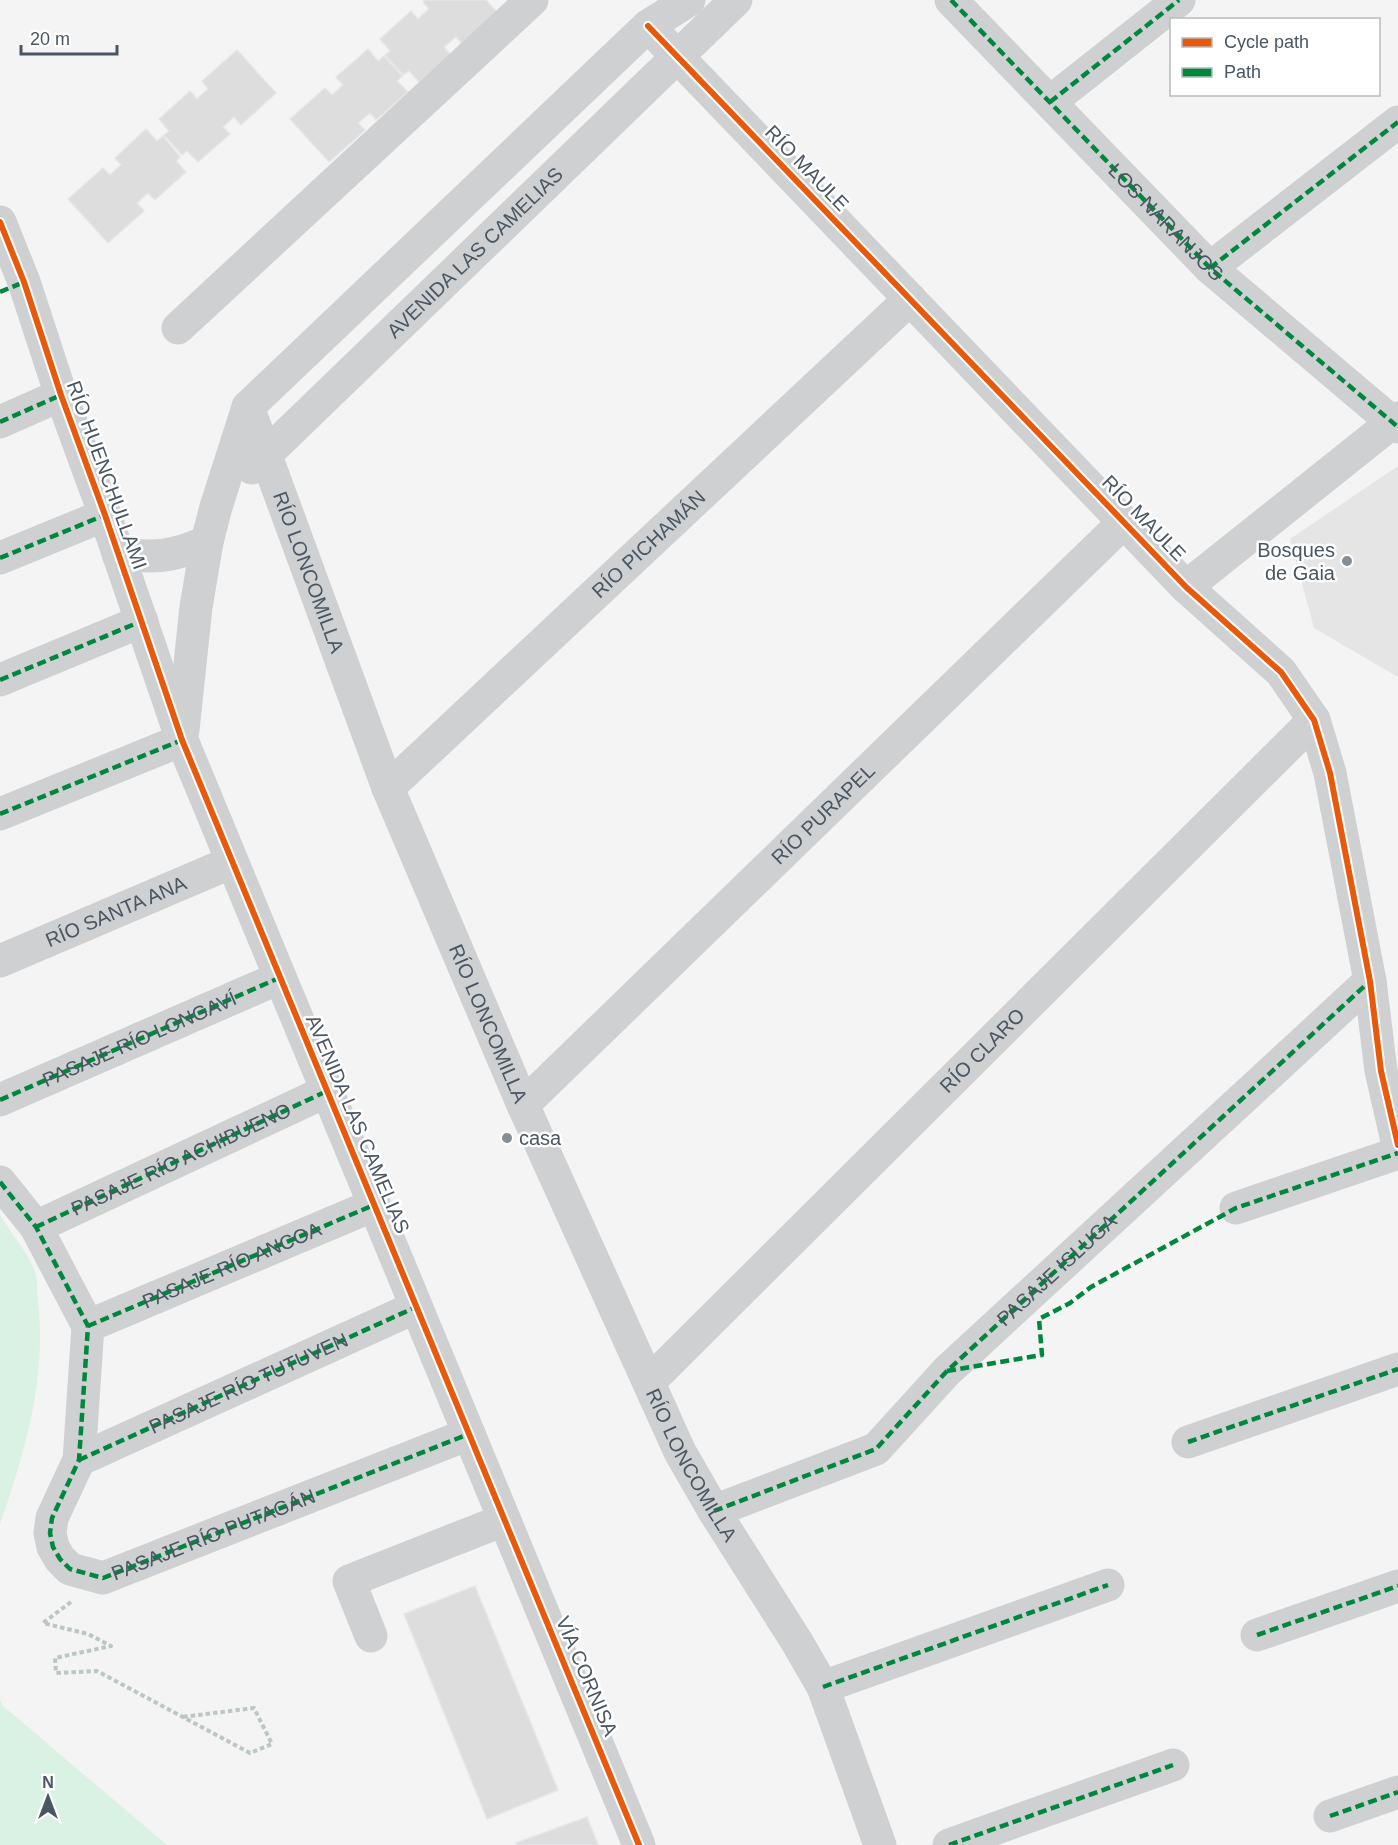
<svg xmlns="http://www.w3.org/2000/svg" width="1398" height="1845" font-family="Arial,sans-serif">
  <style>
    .education { fill: #e6e5e6 }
    .green { fill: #d9f2e3 }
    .building { fill: #ddddde; stroke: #e5e6e7; stroke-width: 1.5 }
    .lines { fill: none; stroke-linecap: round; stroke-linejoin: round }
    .path { stroke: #bcc7c4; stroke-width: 4; stroke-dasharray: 4.5 3; stroke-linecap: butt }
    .minor { stroke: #ced0d2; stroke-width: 33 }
    .quiet { stroke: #00873e; stroke-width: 4.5; stroke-dasharray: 9 4.5; stroke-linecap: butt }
    .cycleway-casing { stroke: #fff; stroke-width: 10 }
    .cycleway { stroke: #e8590c; stroke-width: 6 }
    .poi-dot { fill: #868d94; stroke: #fff; stroke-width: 2 }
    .labels { text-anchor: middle; stroke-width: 5; stroke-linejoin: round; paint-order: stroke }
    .street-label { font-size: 20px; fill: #4a5661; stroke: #fff }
    .poi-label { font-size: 20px; fill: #4a5661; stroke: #fff; text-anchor: end }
  </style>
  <rect width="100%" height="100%" fill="#f4f4f4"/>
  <path class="education" d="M1398 466V677L1314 628 1290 539Z"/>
  <path class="green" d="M0 1215C9 1230 29 1255 34 1269 38 1278 37 1291 38 1301 47 1377 25 1453 0 1524Z
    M0 1700 3 1706 167 1845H0Z"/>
  <path class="building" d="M424 0H486L498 13 462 44 456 37 444 47 451 55 419 82 409 71 403 75 385 55 390 51 380 39 411 11 418 19 429 9 423 2Z
    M368 49 378 61 384 56 402 76 397 81 408 92 376 120 370 113 358 123 365 130 329 162 290 119 325 88 332 95 343 85 336 77Z
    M237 50 276 93 241 125 234 117 223 127 230 134 198 162 187 151 182 155 164 135 169 131 159 119 190 91 197 99 208 89 202 81Z
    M146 129 157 141 163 136 180 157 176 161 186 172 155 200 148 193 137 203 144 211 108 243 68 199 103 168 110 175 121 165 115 158Z
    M475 1586 558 1790 487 1819 404 1614Z
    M587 1817 598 1845H517L516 1843Z"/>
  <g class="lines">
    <path class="path" d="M71 1602 43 1623 88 1634 111 1646 55 1658 56 1673 97 1671 250 1753 272 1744 254 1708 182 1717"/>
    <g class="minor">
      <path id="s1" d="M951 0 1210 268 1398 427"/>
      <path d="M648 26 1186 587 1281 672 1314 720 1330 773 1370 981 1381 1071 1398 1145"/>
      <path d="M1050 102 1179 0"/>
      <path d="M0 222 24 282 61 395 105 515 182 740 639 1845"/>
      <path d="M1210 268 1398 122"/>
      <path d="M178 328 532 0"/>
      <path id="s2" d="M248 407 388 788 523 1105 680 1452 714 1511 797 1642 823 1687 880 1845"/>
      <path d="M0 422 61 395"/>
      <path id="s3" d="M252 468 736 0"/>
      <path d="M118 554C156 558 172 557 207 542"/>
      <path d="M0 558 105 515"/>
      <path d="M1186 587 1398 418"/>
      <path d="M0 680 142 621"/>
      <path d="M183 730 196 607 207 542 216 507 248 407 648 26 689 0"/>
      <path id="s4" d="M388 788 910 299"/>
      <path d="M0 814 182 740"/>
      <path id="s5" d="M0 961 232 862"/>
      <path id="s6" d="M0 1100 279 978"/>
      <path id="s7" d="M523 1105 1124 522"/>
      <path id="s8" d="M0 1182 36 1227 88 1326 79 1460 52 1518 50 1533 53 1547 60 1559 70 1569 103 1578 469 1434"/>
      <path d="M1236 1208 1398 1153"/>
      <path d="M36 1227 327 1091"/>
      <path d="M88 1326 374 1205"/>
      <path id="s9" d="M649 1382 1314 720"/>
      <path d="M1188 1442 1398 1369"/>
      <path d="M79 1460 416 1307"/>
      <path id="s10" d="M714 1511 876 1449 947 1371 1370 981"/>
      <path d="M1257 1635 1398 1586"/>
      <path d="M371 1636 349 1581 504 1520"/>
      <path d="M823 1687 1108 1585"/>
      <path d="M1330 1816 1398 1792"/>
      <path d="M949 1845 1173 1765"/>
    </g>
    <g class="quiet">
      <path d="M951 0 1210 268 1398 427"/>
      <path d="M1050 102 1179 0"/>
      <path d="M1210 268 1398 122"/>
      <path d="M0 292 24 282"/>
      <path d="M0 422 61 395"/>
      <path d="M0 558 105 515"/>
      <path d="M0 680 142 621"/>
      <path d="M0 814 182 740"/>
      <path d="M0 1100 279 978"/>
      <path d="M0 1182 36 1227 88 1326 79 1460 52 1518 50 1533 53 1547 60 1559 70 1569 103 1578 469 1434"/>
      <path id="s11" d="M36 1227 327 1091"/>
      <path id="s12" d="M88 1326 374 1205"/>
      <path d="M947 1371 1042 1355 1039 1319 1070 1303 1091 1287 1236 1208 1398 1153"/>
      <path d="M1188 1442 1398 1369"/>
      <path id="s13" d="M79 1460 416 1307"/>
      <path d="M714 1511 876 1449 947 1371 1370 981"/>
      <path d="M1257 1635 1398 1586"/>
      <path d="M823 1687 1108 1585"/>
      <path d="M1330 1816 1398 1792"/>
      <path d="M949 1845 1173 1765"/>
    </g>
    <g class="cycleway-casing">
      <path id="cycleway" d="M648 26 1186 587 1281 672 1314 720 1330 773 1370 981 1381 1071 1398 1145
        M0 222 24 282 61 395 105 515 182 740 639 1845"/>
    </g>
    <use href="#cycleway" class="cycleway"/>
  </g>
  <g class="poi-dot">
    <circle cx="1347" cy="561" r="6"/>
    <circle cx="507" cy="1138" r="6"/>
  </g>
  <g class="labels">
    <g class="street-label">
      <text transform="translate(807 168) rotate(46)" y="7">RÍO MAULE</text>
      <text dy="7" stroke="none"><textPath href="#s1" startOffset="309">LOS NARANJOS</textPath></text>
      <text dy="7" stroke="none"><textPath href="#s3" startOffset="310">AVENIDA LAS CAMELIAS</textPath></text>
      <text transform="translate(107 475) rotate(70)" y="7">RÍO HUENCHULLAMI</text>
      <text transform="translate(1144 518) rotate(46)" y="7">RÍO MAULE</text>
      <text dy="7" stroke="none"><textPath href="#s4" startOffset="357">RÍO PICHAMÁN</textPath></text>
      <text dy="7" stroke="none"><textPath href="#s2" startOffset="176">RÍO LONCOMILLA</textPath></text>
      <text dy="7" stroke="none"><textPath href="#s7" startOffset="418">RÍO PURAPEL</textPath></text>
      <text dy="7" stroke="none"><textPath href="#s5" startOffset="126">RÍO SANTA ANA</textPath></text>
      <text dy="7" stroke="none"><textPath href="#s2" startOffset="662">RÍO LONCOMILLA</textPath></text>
      <text dy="7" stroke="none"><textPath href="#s6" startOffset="152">PASAJE RÍO LONGAVÍ</textPath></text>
      <text dy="7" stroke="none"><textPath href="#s9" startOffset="470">RÍO CLARO</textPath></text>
      <text transform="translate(358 1124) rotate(67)" y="7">AVENIDA LAS CAMELIAS</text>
      <text dy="7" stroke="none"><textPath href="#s11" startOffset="160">PASAJE RÍO ACHIBUENO</textPath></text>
      <text dy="7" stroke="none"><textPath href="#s12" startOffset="156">PASAJE RÍO ANCOA</textPath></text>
      <text dy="7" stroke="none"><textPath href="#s10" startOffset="428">PASAJE ISLUGA</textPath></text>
      <text dy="7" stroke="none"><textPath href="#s13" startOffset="186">PASAJE RÍO TUTUVEN</textPath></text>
      <text dy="7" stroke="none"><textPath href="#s2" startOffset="1148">RÍO LONCOMILLA</textPath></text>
      <text dy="7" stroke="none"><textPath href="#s8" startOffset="578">PASAJE RÍO PUTAGÁN</textPath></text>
      <text transform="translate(587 1676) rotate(67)" y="7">VÍA CORNISA</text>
    </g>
    <g class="poi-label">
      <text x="1335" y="557">Bosques<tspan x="1335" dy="23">de Gaia</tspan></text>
      <text x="519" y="1145" text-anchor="start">casa</text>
    </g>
  </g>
  <rect x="1170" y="18" width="210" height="78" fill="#ffffff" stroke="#b7bbc0" stroke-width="1.5"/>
  <rect x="1182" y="38" width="30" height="9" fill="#e8590c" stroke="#b7bbc0" stroke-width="1.5"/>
  <text x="1224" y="48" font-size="18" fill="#4a5661">Cycle path</text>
  <rect x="1182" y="68" width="30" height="9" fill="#00873e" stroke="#b7bbc0" stroke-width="1.5"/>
  <text x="1224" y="78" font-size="18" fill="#4a5661">Path</text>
  <g transform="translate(48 1797)" stroke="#ffffff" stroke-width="4.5" paint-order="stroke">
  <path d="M0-4.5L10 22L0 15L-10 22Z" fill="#4a5661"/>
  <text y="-9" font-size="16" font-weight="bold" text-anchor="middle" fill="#4a5661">N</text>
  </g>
  <path d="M21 45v9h96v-9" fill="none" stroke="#4a5661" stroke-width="3"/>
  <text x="30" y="45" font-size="18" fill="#4a5661" stroke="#ffffff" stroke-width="4.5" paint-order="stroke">20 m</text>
</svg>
